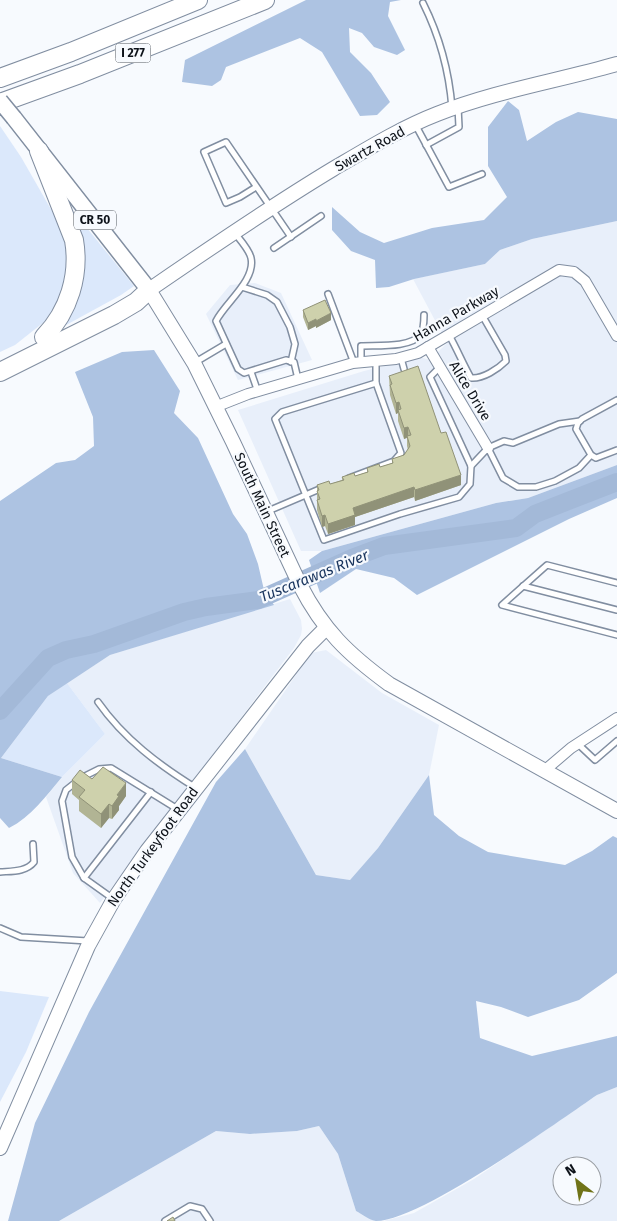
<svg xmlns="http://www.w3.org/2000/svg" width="617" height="1221" font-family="'Fira Sans',sans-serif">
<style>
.built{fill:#e8effa;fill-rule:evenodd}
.green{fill:#dbe8fb}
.forest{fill:#adc3e2}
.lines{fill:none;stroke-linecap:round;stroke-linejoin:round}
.river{stroke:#a3b9d8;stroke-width:18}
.lane-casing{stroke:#818ea1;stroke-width:8}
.street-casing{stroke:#818ea1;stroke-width:12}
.secondary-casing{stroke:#818ea1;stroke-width:16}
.primary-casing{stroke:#818ea1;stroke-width:18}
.highway-casing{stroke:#818ea1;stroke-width:20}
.lane{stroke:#fff;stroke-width:5}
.street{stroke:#fff;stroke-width:10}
.secondary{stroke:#fff;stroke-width:14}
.primary{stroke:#fff;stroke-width:15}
.highway{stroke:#fff;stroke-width:18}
.primary-bridge-casing{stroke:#818ea1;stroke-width:18;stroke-linecap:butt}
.primary-bridge{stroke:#fff;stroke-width:15}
.wall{fill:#b1b494}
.shaded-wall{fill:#909278}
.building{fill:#ced1ac;stroke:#909278}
.labels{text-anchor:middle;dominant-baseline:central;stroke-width:4.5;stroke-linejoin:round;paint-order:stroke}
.shield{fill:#f7fafe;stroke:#53585e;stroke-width:1}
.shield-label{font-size:12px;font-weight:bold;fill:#0d1219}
.street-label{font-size:14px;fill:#0d1219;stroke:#f7fafe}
.water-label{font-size:15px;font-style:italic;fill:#19355e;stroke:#f7fafe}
</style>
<rect width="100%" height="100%" fill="#f7fafe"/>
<g class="built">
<path d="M617,221V465L528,498L496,503L322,551H301L238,410L364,371L420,357L430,360L447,343L413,279L485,264L500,250L532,239Z"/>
<path d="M255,283L281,293L312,360L238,380L206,314L230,285Z"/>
<path d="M290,599L301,620L302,629L301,635L294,648L100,903L73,873L46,797L62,777L105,734L67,683L110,655Z"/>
<path d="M326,650L382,693L439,725L429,775L378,848L350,880L316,875L245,749L311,653Z"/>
<path d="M617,1087V1221H383L414,1213L474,1179L597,1095ZM562,1166H592V1196H562Z"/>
<path d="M319,1126L338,1154L356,1211L374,1221H59L216,1131L250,1134L297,1131Z"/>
</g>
<g class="green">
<path d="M0,126L21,157L64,232L72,261L63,297L44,322L15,345L0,352Z"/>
<path d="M78,217L134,286L121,295L57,330L74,220Z"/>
<path d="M67,683L105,734L62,777L1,758L48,696Z"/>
<path d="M0,991L49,997L26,1052L0,1102Z"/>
</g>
<g class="forest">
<path d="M306,0H401L390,2L388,16L405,50L397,55L374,47L362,33L349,28L350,52L371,73L390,102L377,115L360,116L322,52L300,38L226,67L221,80L212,86L182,82L185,60Z"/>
<path d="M508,101L519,110L527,141L556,122L578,112L617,119V221L532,239L500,250L485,264L414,279L389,287L376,288L375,260L351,251L332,230V207L360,232L384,243L432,228L484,220L507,197L488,166V127Z"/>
<path d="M154,350L180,391L174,413L198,438L233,514L247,534L258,564L264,590L274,605L110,655L48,696L1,758L62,777C46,796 31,817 9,828L0,818V501L56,463L75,460L94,446L93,417L75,372L122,352Z"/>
<path d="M617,465V498L569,519L417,595L394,578L356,569L320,593L309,560L322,551L496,503L528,498Z"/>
<path d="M245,749L316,875L350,880L378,848L429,775L434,815L459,836L488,852L565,865L592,851L613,836L617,838V973L579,1000L528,1017L501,1007L476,1001L480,1038L532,1056L617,1036V1087L597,1095C556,1123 420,1221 376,1221C369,1220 362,1214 356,1211L338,1154L319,1126L297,1131L250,1134L216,1131L59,1221H8L35,1123L89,1012L216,782Z"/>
</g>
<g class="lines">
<path class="river" d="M0,711L48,658L66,650L94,644L184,612L206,607L258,600L352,558L384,546L516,528L535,514L617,482"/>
<g class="lane-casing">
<g id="lane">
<path d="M423,3C440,37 449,70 452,108"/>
<path d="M415,124L449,187L482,174"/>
<path d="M426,145L459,127L458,107"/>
<path d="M256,187L240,197L226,203L204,152L226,142L291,237"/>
<path d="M234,232C240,240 249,249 251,258C256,280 225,303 216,321L238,369L244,373L286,360L294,362L298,379"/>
<path d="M274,248L321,216"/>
<path d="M242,287L267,295L277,302L290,327L295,344L291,362"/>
<path d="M328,294L354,363"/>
<path d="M449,335C457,349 463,364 471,378C483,379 498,369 506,361L505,355L482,315"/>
<path d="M401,358L404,369"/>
<path d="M361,362V346C376,345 411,348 420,335C424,330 424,321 424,315"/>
<path d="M194,363L226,344"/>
<path d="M251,372L258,392"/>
<path d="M376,383L282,412L275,419L324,540L400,514L459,497L470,484L471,466L430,377L440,367"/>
<path d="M617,400L582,419L578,423L576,429L591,455L596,458L617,450"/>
<path d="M488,448L503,478L518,487H536L555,481L579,468L591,455"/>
<path d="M471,466L488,448L504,441L513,443L559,424L580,421"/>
<path d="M349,478L394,461L401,453L376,383V360"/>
<path d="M268,511L322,488"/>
<path d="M617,583L547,565L502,605L617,635"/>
<path d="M523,586L617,610"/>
<path d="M98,702C124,739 159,765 196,788"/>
<path d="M578,744L595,760L617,741"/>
<path d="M0,872C12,871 26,872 34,862L33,844"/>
<path d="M84,878L151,792"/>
<path d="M112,898L84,878L72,857L62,801L66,790L81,778L99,769L111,768L179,810"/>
<path d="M0,928L21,937L88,941"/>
<path d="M165,1221L190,1206L202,1209L210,1221"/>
</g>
</g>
<g class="street-casing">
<g id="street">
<path d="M428,347L488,448"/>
<path d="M215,407L248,394L353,363L396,359L418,353L559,270L574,272L585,281L617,336"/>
<path d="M544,771L571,748L617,718"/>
</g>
</g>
<g class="secondary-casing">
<g id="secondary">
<path d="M617,64C558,81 495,91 437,114C401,128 367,149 333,169C270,207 210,248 149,290L194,363L233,442L300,585C323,630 348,654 389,684L617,811"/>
<path d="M0,1148L88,946L114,899L147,851L308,646L326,628"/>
</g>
</g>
<g class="primary-casing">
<path id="primary" d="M14,118L149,290"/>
</g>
<g class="highway-casing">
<g id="highway">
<path d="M0,78L71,52L198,0"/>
<path d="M0,103L80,74L265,0"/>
<path d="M39,151L74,240C80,275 69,311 44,337"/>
<path d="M0,372L114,315L136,302L149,290"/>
</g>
</g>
<use href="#lane" class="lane"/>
<use href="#street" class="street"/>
<use href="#secondary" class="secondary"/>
<use href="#primary" class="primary"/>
<use href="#highway" class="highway"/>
<g class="primary-bridge-casing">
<path id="primary-bridge" d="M0,101L14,118"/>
</g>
<use href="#primary-bridge" class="primary-bridge"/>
</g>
<g class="wall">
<path d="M303,310L331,320L316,328V326L308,330L303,317Z"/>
<path d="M389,376L441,433L461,485L415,501L414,497L355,517V525L328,534L325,526L322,527L317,510V485L330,484L342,480V477L355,476L367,472V468L380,467L392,463V459L404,455L408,450L407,446V438L404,439L398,421V413L396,414L390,395Z"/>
<path d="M92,779L126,796L119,806V810L112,819L109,818L101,828L79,811V800L72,794V780Z"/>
</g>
<g class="shaded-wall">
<path d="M331,313V320L316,328V321Z"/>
<path d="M316,319V326L308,330V323Z"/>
<path d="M399,402V411L398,410V413L396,414V403Z"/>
<path d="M408,427V437L404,439V428Z"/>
<path d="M461,475V485L415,501V490Z"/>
<path d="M414,487V497L355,517V525L328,534V524L353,508Z"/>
<path d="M325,515V526L322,527V516Z"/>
<path d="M126,783V796L119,806V810L112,819V806L117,795Z"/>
<path d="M109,804V818L101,828V814Z"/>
</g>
<g class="building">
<path d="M325,300L331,313L316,321V319L308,323L303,310Z"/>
<path d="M418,366L441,433L446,432L461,475L415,490L414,487L353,508L355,515L328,524L325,515L322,516L317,500L320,499L317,491L319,490L317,485L329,481L330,484L344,480L342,477L354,473L355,476L368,472L367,468L379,464L380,467L393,463L392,459L404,455L410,446L407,436L411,435L408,427L404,428L398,410L401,409L399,402L396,403L390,385L392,384L389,376Z"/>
<path d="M103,767L126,783L117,795L119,796L112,806L109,804L101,814L79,797L85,790L72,780L80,770L92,779Z"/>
<path d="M173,1217L175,1221H167Z"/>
</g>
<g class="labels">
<g class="shield">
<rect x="115.5" y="43.5" width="35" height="19" rx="4"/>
<rect x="74" y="210.5" width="42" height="19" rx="4"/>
</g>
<g class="shield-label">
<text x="133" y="53">I 277</text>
<text x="95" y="220">CR 50</text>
</g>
<g class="street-label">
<text transform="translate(370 149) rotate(-29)">Swartz Road</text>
<text transform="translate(456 314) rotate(-30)">Hanna Parkway</text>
<text transform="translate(470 391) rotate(59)">Alice Drive</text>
<text transform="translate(262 505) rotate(65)">South Main Street</text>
<text transform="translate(153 847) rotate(-54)">North Turkeyfoot Road</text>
</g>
<g class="water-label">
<text transform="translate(314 576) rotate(-22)">Tuscarawas River</text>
</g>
</g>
<g transform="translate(577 1181) rotate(329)"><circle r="24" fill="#f7fafe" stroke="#999da2"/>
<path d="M0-4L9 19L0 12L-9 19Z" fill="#707318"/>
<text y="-8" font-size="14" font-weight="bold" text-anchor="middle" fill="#0d1219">N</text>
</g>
</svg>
